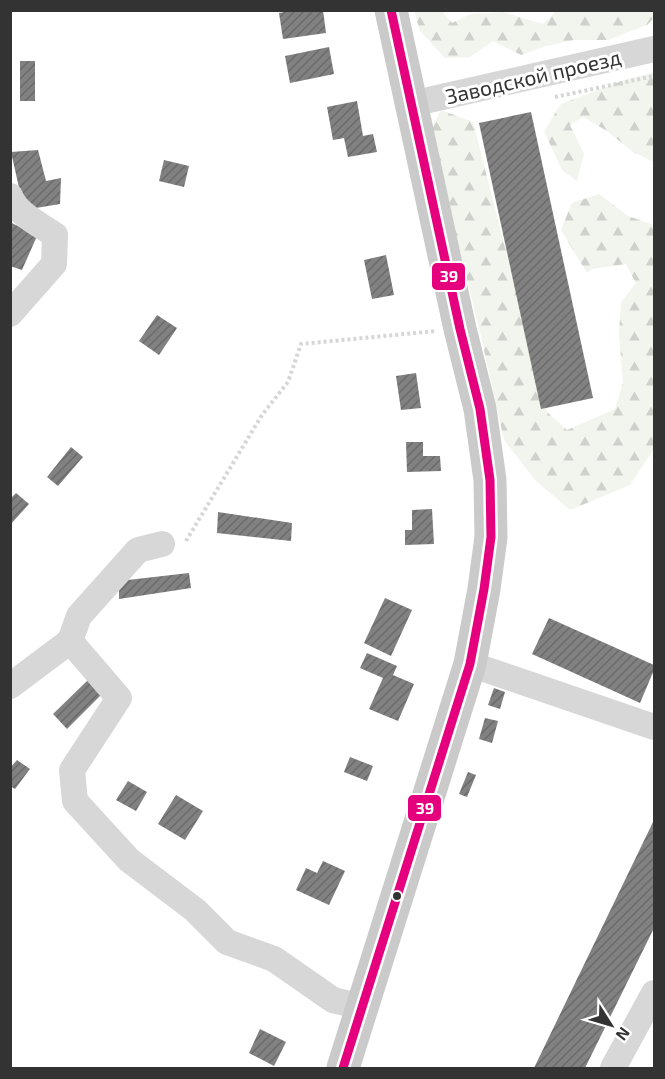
<svg xmlns="http://www.w3.org/2000/svg" width="665" height="1079" font-family="'Exo 2',sans-serif">
<style>
.forest{fill:url(#forest-firs)}
.building{fill:url(#building-hatch)}
.lines{fill:none;stroke-linecap:round;stroke-linejoin:round}
.path{stroke:#d6d6d6;stroke-width:4;stroke-dasharray:3 3;stroke-linecap:butt}
.minor{stroke:#d7d7d7;stroke-width:26}
.major{stroke:#cacaca;stroke-width:33}
.bus-1-casing{stroke:#fff;stroke-width:14}
.bus-1{stroke:#e5007d;stroke-width:9}
.bus-dot{fill:#333;stroke:#fff;stroke-width:2}
.labels{text-anchor:middle;dominant-baseline:central;stroke-width:6;stroke-linejoin:round;paint-order:stroke}
.street-label{font-size:21px;fill:#333;stroke:#fff}
.line-badge{stroke:#fff;stroke-width:2}
.badge-label{font-size:16px;text-anchor:middle;font-weight:bold;fill:#fff}
</style>
<defs>
<pattern id="forest-firs" width="22" height="20" patternUnits="userSpaceOnUse" patternTransform="scale(1.5)"><rect width="22" height="20" fill="#f1f5ed"/><path d="M5 1l3.5 6h-7zM16 11l3.5 6h-7z" fill="#cfd2cc"/></pattern>
<pattern id="building-hatch" width="6" height="6" patternUnits="userSpaceOnUse" patternTransform="scale(1.5)"><rect width="6" height="6" fill="#818181"/><path d="M-1 1l2-2M0 6l6-6M5 7l2-2" fill="none" stroke="#6a6a6a"/></pattern>
</defs>
<rect width="100%" height="100%" fill="#fff"/>
<g class="forest">
<path d="M557,10L654,11V18L647,25L608,40H574L546,46L521,55L493,41L470,57L445,58L420,31L414,11H442L452,23L470,14L503,12L543,24Z"/>
<path d="M654,72V162L633,152L607,131L583,117L570,125L584,154L577,181L562,170L544,131L561,104L622,81Z"/>
<path d="M441,110L473,122L547,412L567,430L615,409L623,383L619,333L621,302L636,283L626,264L592,269L587,273L561,230L572,203L599,194L628,216L654,225V449L630,485L570,510L536,481L504,440L480,332L430,131Z"/>
</g>
<g class="building">
<path d="M295,10H323L326,33L283,39L279,13Z"/>
<path d="M329,47L334,74L290,83L285,56Z"/>
<rect x="20" y="61" width="15" height="40"/>
<path d="M357,101L363,136L373,134L377,152L348,157L344,138L333,140L327,107Z"/>
<path d="M531,112L593,398L541,409L479,123Z"/>
<path d="M38,150L46,181L61,178L60,204L24,210L11,152Z"/>
<path d="M164,160L189,166L184,187L159,181Z"/>
<path d="M10,222L37,236L22,270L10,266Z"/>
<path d="M386,255L394,295L372,299L364,260Z"/>
<path d="M157,315L177,328L159,355L139,341Z"/>
<path d="M416,373L421,408L401,410L396,376Z"/>
<path d="M406,442H423V456H440L441,471L407,472Z"/>
<path d="M71,447L83,457L58,486L47,477Z"/>
<path d="M16,493L29,504L10,525V499Z"/>
<path d="M432,509L434,544L405,545V530H412V510Z"/>
<path d="M218,512L292,523L291,541L217,533Z"/>
<path d="M189,573L191,588L119,599V581Z"/>
<path d="M385,598L412,610L391,656L364,643Z"/>
<path d="M549,618L654,665V670L640,703L532,654Z"/>
<path d="M367,653L397,666L393,675L414,684L398,721L369,709L383,678L360,668Z"/>
<path d="M88,680L102,694L67,729L53,714Z"/>
<path d="M494,688L505,692L500,709L488,705Z"/>
<path d="M485,718L498,721L492,743L479,739Z"/>
<path d="M350,757L373,766L367,781L344,772Z"/>
<path d="M17,760L30,769L15,789L10,786V768Z"/>
<path d="M468,772L476,775L467,797L459,794Z"/>
<path d="M128,781L147,792L136,811L116,800Z"/>
<path d="M176,795L203,811L185,840L158,824Z"/>
<path d="M654,820V928L585,1068H534Z"/>
<path d="M323,861L345,871L329,905L296,890L306,868L317,873Z"/>
<path d="M260,1029L286,1042L274,1066L249,1053Z"/>
</g>
<g class="lines">
<g class="path">
<path d="M555,97L654,76"/>
<path d="M186,541L262,415L288,382L301,344L436,331"/>
</g>
<g class="minor">
<path d="M411,104L654,49"/>
<path d="M10,196C17,214 39,224 55,235L54,264L10,314"/>
<path d="M70,641L119,698L72,770L75,801L129,860L195,910L227,942L274,959L333,1000L362,1007"/>
<path d="M70,641L79,616L138,550L162,544"/>
<path d="M470,664L654,727"/>
<path d="M10,686L70,641"/>
<path d="M613,1068L654,993"/>
</g>
<path class="major" d="M343,1068L470,664L484,589L491,537L490,480L480,409L460,329L391,10"/>
<g class="bus-1-casing">
<path id="bus-1" d="M343,1068L470,664L484,589L491,537L490,480L480,409L460,329L391,10"/>
</g>
<use href="#bus-1" class="bus-1"/>
</g>
<circle class="bus-dot" cx="397" cy="896" r="5"/>
<g class="labels">
<g class="street-label">
<text transform="translate(533 76) rotate(-13)">Заводской проезд</text>
</g>
</g>
<g class="line-badge">
<rect x="431" y="262" width="35" height="29" rx="6" fill="#e5007d"/>
<rect x="407" y="794" width="35" height="28" rx="6" fill="#e5007d"/>
</g>
<g class="badge-label">
<text x="449" y="282">39</text>
<text x="425" y="814">39</text>
</g>
<rect width="665" height="1079" fill="none" stroke="#333333" stroke-width="24"/>
<g transform="translate(611 1025) rotate(127)" stroke="#ffffff" stroke-width="4.5" paint-order="stroke">
<path d="M0-4.5L10 22L0 15L-10 22Z" fill="#333333"/>
<text y="-9" font-size="16" font-weight="bold" text-anchor="middle" fill="#333333">N</text>
</g>
</svg>
